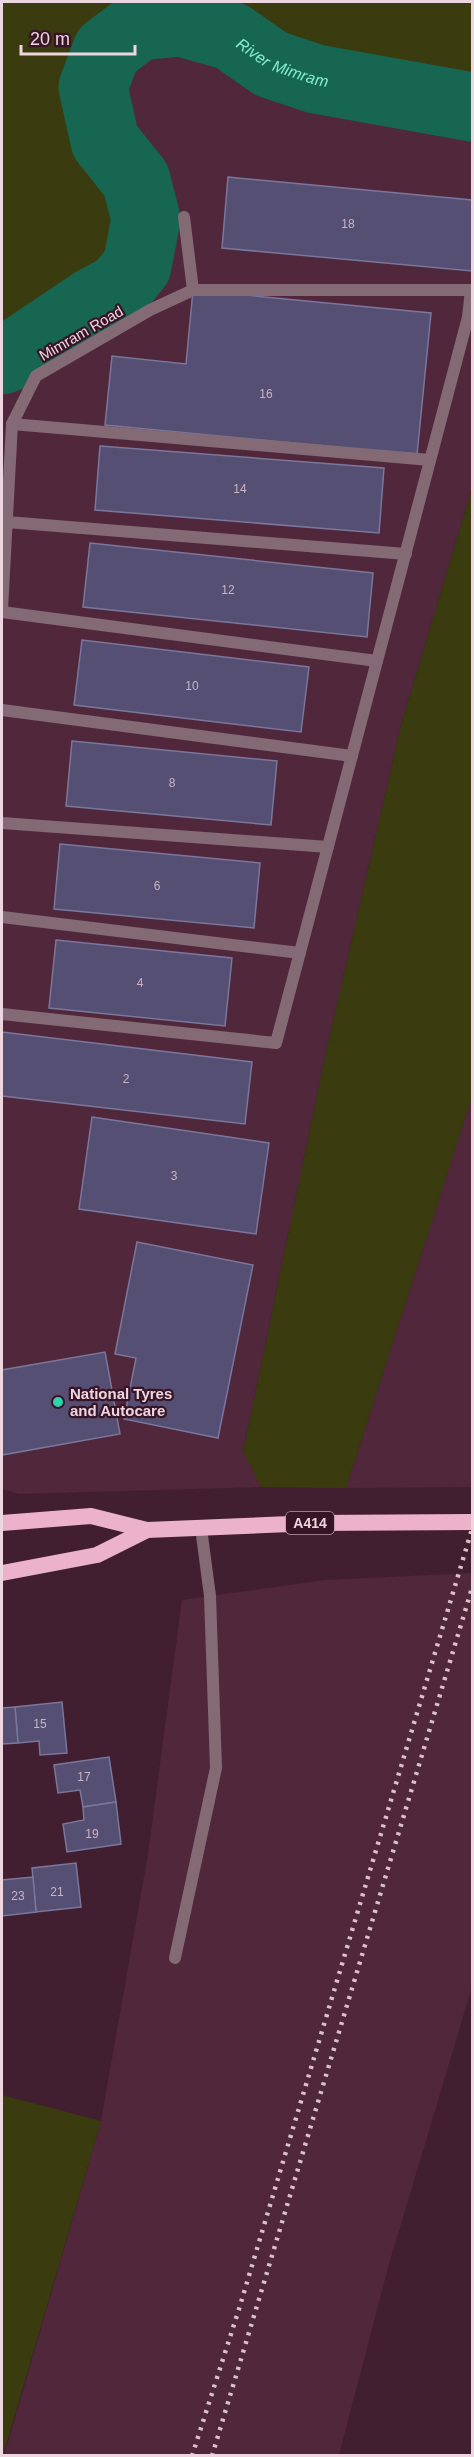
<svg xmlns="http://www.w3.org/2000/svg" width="474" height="2457" font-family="Helvetica,sans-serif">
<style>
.built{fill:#50273b}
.green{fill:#3a3b0f}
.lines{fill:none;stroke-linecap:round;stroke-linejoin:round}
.river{stroke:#176652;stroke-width:69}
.building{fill:#544f73;stroke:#7b769c;stroke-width:1.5}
.service{stroke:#846a75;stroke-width:12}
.trunk{stroke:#ecb2cc;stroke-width:16}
.rail{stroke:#dac1cc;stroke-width:4.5;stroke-dasharray:3 6;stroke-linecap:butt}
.poi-dot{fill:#2ed4ab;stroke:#371526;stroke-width:2}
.labels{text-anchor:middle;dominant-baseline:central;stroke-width:4.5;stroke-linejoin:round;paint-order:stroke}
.number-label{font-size:12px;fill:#c8b4c5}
.shield{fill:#371526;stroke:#b79ca8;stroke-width:1.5}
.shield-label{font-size:14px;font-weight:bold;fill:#eed6e0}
.street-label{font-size:15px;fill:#eed6e0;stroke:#371526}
.poi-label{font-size:15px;font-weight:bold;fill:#eed6e0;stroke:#371526;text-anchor:start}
.water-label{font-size:16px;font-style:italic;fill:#83eecc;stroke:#371526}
</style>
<rect width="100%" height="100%" fill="#421f30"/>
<g class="built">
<path d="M182,39L217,46L273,76L348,96L410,106L472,123V488L401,725L324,1061L243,1451L261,1487L19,1494L2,1489V377L130,294L152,263L159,235L158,196L143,169L121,139L120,100L127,72L150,44Z"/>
<path d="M472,1097V1487L346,1488L471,1099Z"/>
<path d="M472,1573V1987L389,2264L339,2455L4,2456L101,2121L148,1854L182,1600L325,1580Z"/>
</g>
<g class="green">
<path d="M2,2H472V101L410,106L182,39L127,72L121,139L136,180L146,219L119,288L2,369Z"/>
<path d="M472,488V1097L346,1488L261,1487L243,1452L324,1061L401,725Z"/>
<path d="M2,2095L101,2121L3,2456L2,2455Z"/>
</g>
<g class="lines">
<path class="river" id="s1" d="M2,360L14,355L93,302L119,288L137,266L146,219L136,180L105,141L93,87L107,50L139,26L181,22L231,36L271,64L316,79L472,107"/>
</g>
<g class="building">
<path d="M228,177L472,200V271L222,248Z"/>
<path d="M193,290L431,313L417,455L105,425L112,356L186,364Z"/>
<path d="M100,446L384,468L379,533L95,510Z"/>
<path d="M90,543L373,573L367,637L83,607Z"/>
<path d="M82,640L309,667L301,732L74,705Z"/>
<path d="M72,741L277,761L271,825L66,806Z"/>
<path d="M60,844L260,863L254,928L54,909Z"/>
<path d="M56,940L232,958L225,1026L49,1008Z"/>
<path d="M2,1032L252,1062L245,1124L2,1096Z"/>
<path d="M92,1117L269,1143L256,1234L79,1209Z"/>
<path d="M137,1242L253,1265L218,1438L124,1419L136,1358L115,1354Z"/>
<path d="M105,1352L120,1434L2,1455V1370Z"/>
<path d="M62,1702L67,1753L40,1755L39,1741L18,1743L15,1707Z"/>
<path d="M15,1707L18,1743L2,1744V1708Z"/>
<path d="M109,1757L116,1802L83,1807L80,1790L58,1793L54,1765Z"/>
<path d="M116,1802L121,1844L67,1852L63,1824L84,1820L83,1807Z"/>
<path d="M76,1863L81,1907L36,1912L32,1868Z"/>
<path d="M33,1877L36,1912L2,1916V1880Z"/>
</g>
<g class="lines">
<g class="service">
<path d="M12,424L430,460"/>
<path d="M7,522L406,554"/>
<path d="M2,610L12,424L36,376L150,310L193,290L184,217"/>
<path d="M2,612L377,661"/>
<path d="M2,710L352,756"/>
<path d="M2,823L328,847"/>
<path d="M2,917L300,953"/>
<path d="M2,1014L276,1043L468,317L471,290H193"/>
<path d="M175,1958L216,1768L210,1596L201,1528"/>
</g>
<g class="trunk">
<path d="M2,1523L91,1516L147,1530L314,1523L472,1522"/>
<path d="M2,1573L97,1555L147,1530"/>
</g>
<g class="rail">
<path d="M192,2456L239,2309L472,1529"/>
<path d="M212,2456L472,1588"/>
</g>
</g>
<circle class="poi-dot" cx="58" cy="1402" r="6"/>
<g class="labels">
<g class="number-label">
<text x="348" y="224">18</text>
<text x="266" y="394">16</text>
<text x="240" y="489">14</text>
<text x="228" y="590">12</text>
<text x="192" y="686">10</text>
<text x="172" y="783">8</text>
<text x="157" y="886">6</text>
<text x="140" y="983">4</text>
<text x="126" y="1079">2</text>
<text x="174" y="1176">3</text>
<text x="40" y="1724">15</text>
<text x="84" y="1777">17</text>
<text x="92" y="1834">19</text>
<text x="57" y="1892">21</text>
<text x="18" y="1896">23</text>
</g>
<rect class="shield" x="286" y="1512" width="48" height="22" rx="4.5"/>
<g class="shield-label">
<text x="310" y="1523">A414</text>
</g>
<g class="street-label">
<text transform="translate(81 333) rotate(-30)">Mimram Road</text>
</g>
<g class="poi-label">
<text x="70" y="1393">National Tyres<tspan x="70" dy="17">and Autocare</tspan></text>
</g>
<g class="water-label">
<text stroke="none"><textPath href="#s1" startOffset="592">River Mimram</textPath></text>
</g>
</g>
<rect width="474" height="2457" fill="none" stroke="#eed6e0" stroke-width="6"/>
<path d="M21 45v9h114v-9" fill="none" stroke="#eed6e0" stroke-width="3"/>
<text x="30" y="45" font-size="18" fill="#eed6e0" stroke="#371526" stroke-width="4.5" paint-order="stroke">20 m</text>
</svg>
